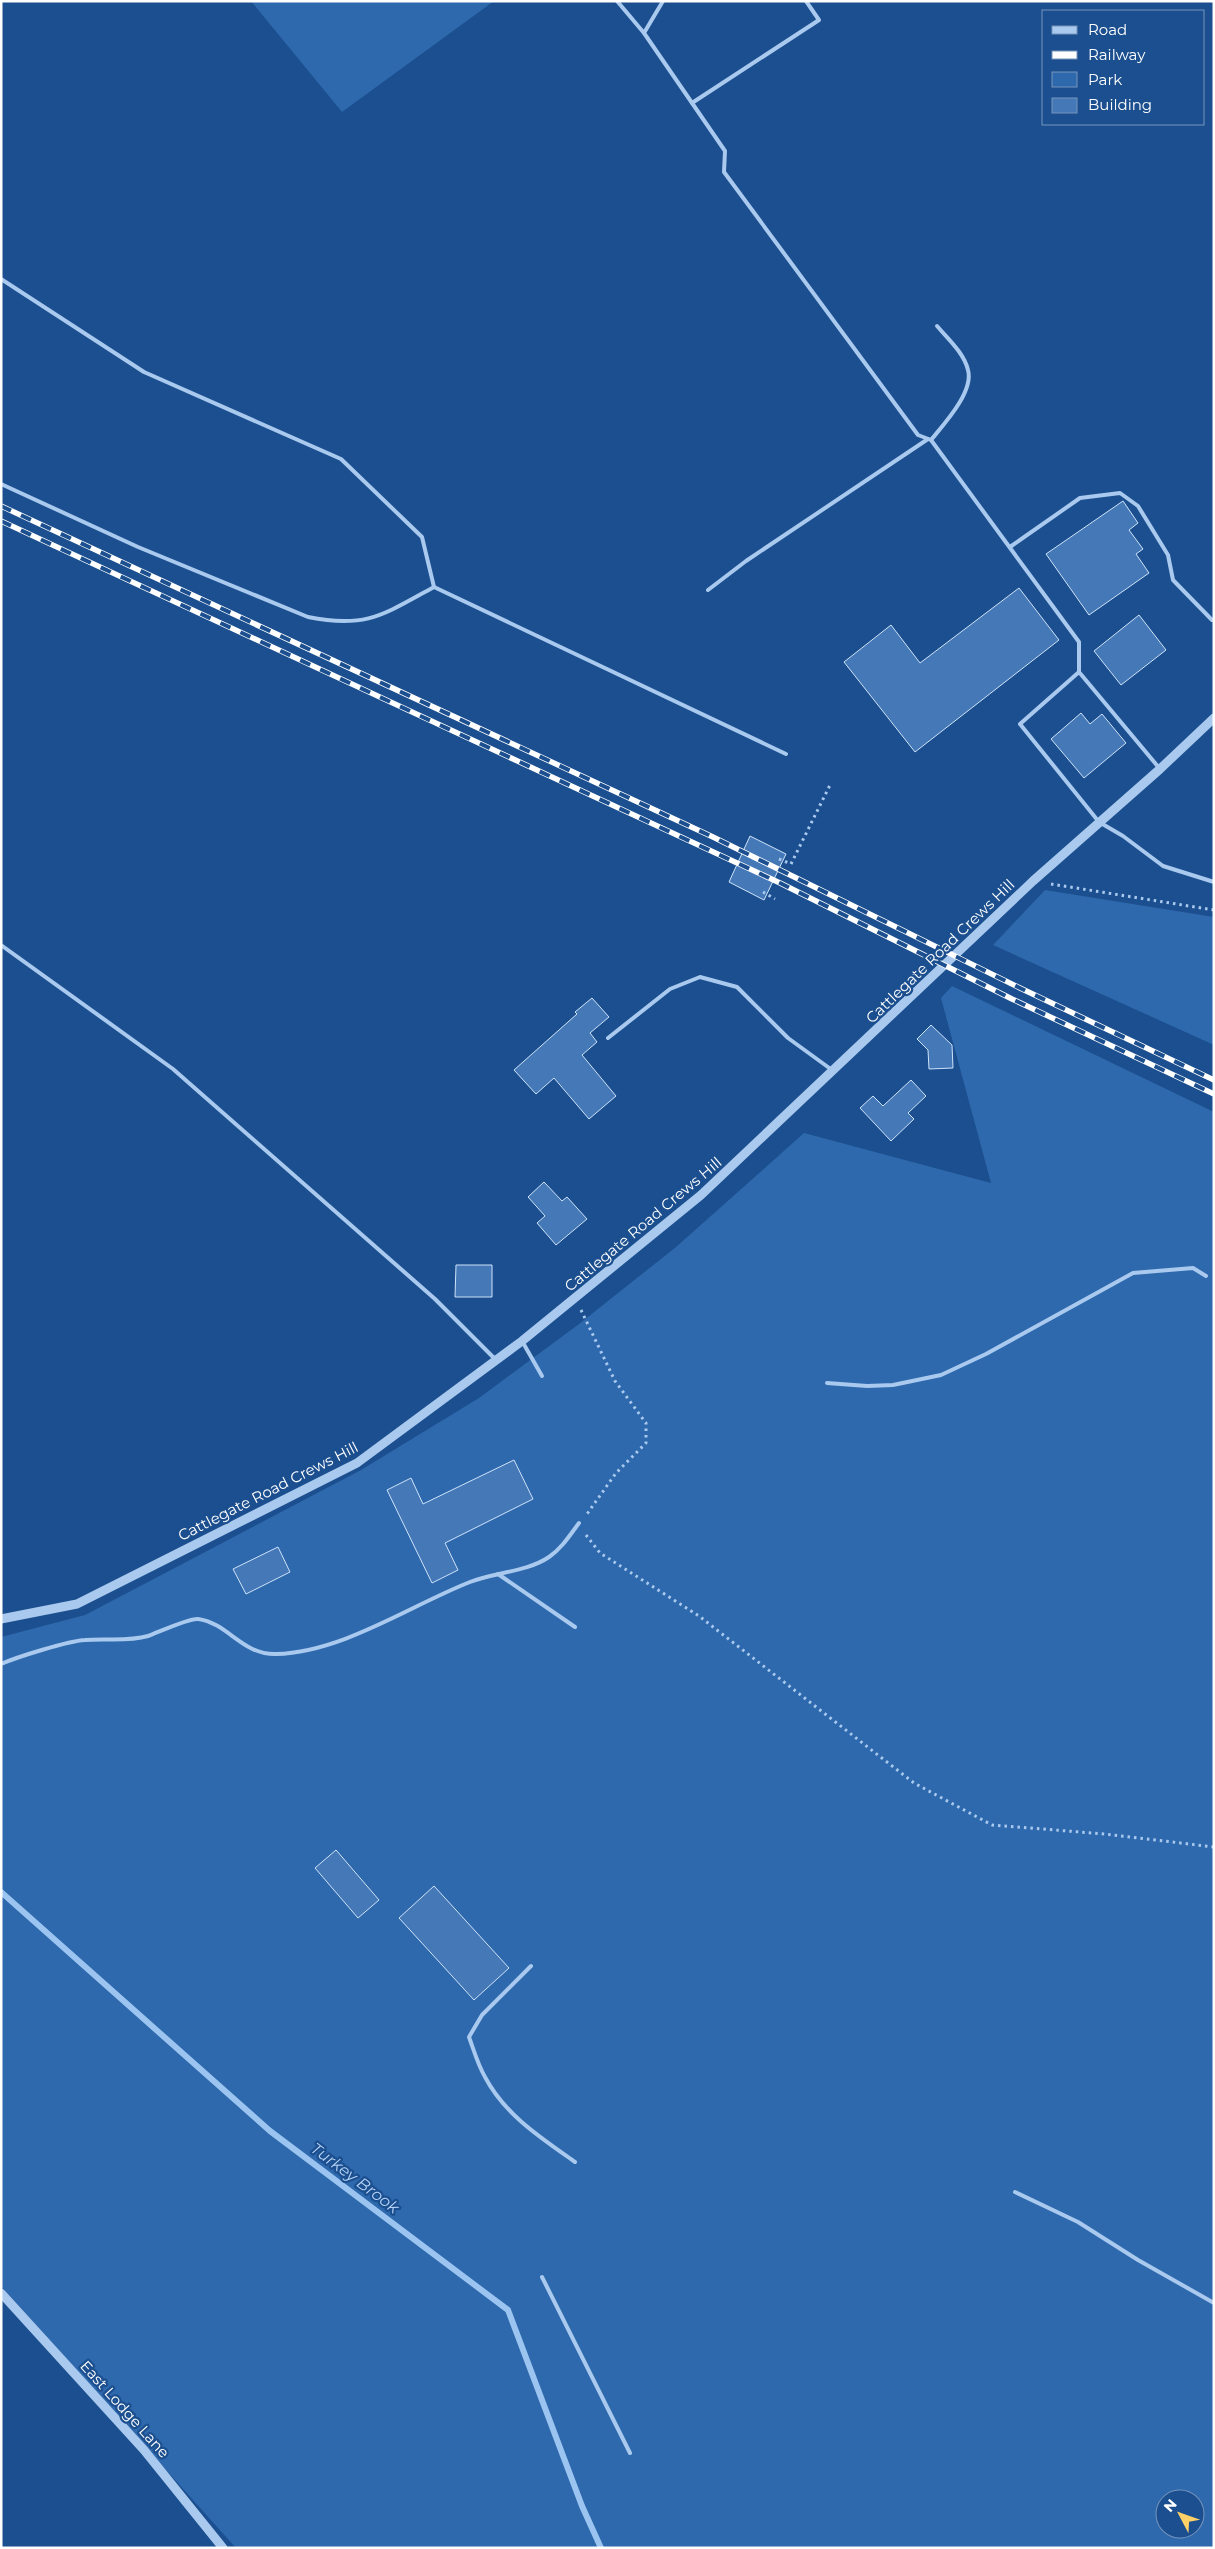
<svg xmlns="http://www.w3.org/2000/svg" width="1215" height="2549" font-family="Montserrat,sans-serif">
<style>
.green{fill:#2e69ad;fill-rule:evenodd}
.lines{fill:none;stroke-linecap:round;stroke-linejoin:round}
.stream{stroke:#9cc4f0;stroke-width:6}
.building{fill:#4478b7;stroke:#cfe3fa}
.path{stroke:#a9c9ee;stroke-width:3;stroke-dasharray:2.5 4;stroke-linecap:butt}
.service{stroke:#a9c9ee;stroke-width:4}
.tertiary{stroke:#a9c9ee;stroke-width:9}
.rail-casing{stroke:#fff;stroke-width:5.5}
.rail{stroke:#1b4f8f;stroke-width:4;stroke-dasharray:11;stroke-linecap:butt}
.labels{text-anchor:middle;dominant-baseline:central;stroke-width:4.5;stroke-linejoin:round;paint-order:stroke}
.street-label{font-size:15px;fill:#fff;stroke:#1b4f8f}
.water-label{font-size:16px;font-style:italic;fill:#b5d3f5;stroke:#1b4f8f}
</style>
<rect width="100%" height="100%" fill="#1b4f8f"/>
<g class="green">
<path d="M251,1H494L342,112Z"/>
<path d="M1045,890L1214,917V1045L993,945Z"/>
<path d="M952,986L1214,1112V2548H236L1,2286V1637L85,1615L361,1470L479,1398L579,1324L676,1247L804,1133L991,1183L941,998ZM1165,2499H1195V2529H1165Z"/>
</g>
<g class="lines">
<path class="stream" d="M1,1892L270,2131L508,2310L582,2506L601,2548"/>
</g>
<g class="building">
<path d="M1123,501L1138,523L1129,530L1143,549L1136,554L1149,573L1089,615L1046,554Z"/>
<path d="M1019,588L1059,640L915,752L844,662L891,625L920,663Z"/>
<path d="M1139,615L1166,650L1121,685L1094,651Z"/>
<path d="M1081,713L1090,724L1102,714L1126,743L1084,778L1051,739Z"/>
<path d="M750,836L786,854L764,900L729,882Z"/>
<path d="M592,998L609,1017L590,1033L597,1042L582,1055L616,1096L589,1119L554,1078L536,1094L514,1070L577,1014L575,1012Z"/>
<path d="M931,1025L952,1045L953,1068L929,1069L928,1050L917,1039Z"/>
<path d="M911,1080L926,1096L908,1113L914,1119L891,1141L860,1108L873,1096L883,1106Z"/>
<path d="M544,1182L562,1201L567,1197L587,1219L556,1245L537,1223L545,1216L528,1197Z"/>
<path d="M456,1265H492V1297H455Z"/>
<path d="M514,1460L533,1499L445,1543L458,1570L432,1583L387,1490L411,1478L423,1504Z"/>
<path d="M278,1547L290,1572L246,1594L233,1569Z"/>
<path d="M336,1850L379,1900L358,1918L315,1868Z"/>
<path d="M434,1886L509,1968L474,2000L399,1918Z"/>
</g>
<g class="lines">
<g class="path">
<path d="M779,859L791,864L830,785"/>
<path d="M1051,884L1214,910"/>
<path d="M763,892L775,899"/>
<path d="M581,1310L615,1381L646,1423V1443L616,1473L587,1514"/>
<path d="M586,1535L600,1553L699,1616L914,1783L992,1825L1105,1834L1214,1847"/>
</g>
<g class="service">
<path d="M617,1L644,33"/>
<path d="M663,1L644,33L725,151L724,172L918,435L931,440L1079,642V672L1160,769"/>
<path d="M692,103L819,20L806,1"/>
<path d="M1,279L144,372L341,459L422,537L434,587L786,754"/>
<path d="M931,440C944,424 974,392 968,370C964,353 948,339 937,326"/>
<path d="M1,484L138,547L308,617C367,629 384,614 434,587"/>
<path d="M1010,547L1080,498L1120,493L1138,506L1168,555L1173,580L1212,620"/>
<path d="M708,590L746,561L928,439"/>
<path d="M1079,672L1020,724L1099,822L1123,836L1163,866L1214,882"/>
<path d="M1,945L173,1069L435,1299L496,1360"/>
<path d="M608,1038L670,989L700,977L737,987L788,1038L832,1070"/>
<path d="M522,1341L542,1376"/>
<path d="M827,1383L867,1386L893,1385L941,1375L986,1354L1133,1273L1193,1268L1206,1276"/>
<path d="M498,1574L575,1627"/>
<path d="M1,1664C17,1657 68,1641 85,1640C106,1638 127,1642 148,1636C159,1632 189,1618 198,1619C228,1623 242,1655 276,1654C343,1652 409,1606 470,1582C495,1572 527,1572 549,1557C562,1548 570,1535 579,1523"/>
<path d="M531,1966L482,2015L469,2037C474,2051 478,2065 485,2077C505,2115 541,2138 575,2162"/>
<path d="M1015,2192L1078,2222L1138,2260L1214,2303"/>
<path d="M542,2277L630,2453"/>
</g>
<g class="tertiary">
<path d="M1,1619L77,1604L357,1463L522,1341L701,1195L1033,881L1160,769L1214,718"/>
<path d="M1,2293L144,2450L223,2548"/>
</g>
<g class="rail-casing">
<g id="rail">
<path d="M1,506L713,837L1020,988L1214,1080"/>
<path d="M1,521L780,883L1012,999L1214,1094"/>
</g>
</g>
<use href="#rail" class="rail"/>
</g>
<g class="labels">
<g class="street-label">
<text transform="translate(940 951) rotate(-44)">Cattlegate Road Crews Hill</text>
<text transform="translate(643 1224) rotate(-40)">Cattlegate Road Crews Hill</text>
<text transform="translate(268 1491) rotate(-27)">Cattlegate Road Crews Hill</text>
<text transform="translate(125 2409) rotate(48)">East Lodge Lane</text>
</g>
<g class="water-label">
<text transform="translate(355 2178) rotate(37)">Turkey Brook</text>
</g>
</g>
<rect width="1215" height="2549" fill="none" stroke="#ffffff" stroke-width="5"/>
<rect x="1042" y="10" width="162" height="115" fill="#1b4f8f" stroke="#7695bc"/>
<rect x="1052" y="26" width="25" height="8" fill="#a9c9ee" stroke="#7695bc"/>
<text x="1088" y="35" font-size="15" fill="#ffffff">Road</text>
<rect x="1052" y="51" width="25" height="8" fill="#ffffff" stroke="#7695bc"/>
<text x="1088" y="60" font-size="15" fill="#ffffff">Railway</text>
<rect x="1052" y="72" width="25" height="15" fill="#2e69ad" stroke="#7695bc"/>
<text x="1088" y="85" font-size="15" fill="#ffffff">Park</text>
<rect x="1052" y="98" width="25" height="15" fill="#4478b7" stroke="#7695bc"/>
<text x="1088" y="110" font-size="15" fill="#ffffff">Building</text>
<g transform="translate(1180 2514) rotate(311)"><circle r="24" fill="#1b4f8f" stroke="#7695bc"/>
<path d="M0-4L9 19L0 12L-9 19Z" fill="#ffd166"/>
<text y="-8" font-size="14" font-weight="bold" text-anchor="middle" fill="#ffffff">N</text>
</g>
</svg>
